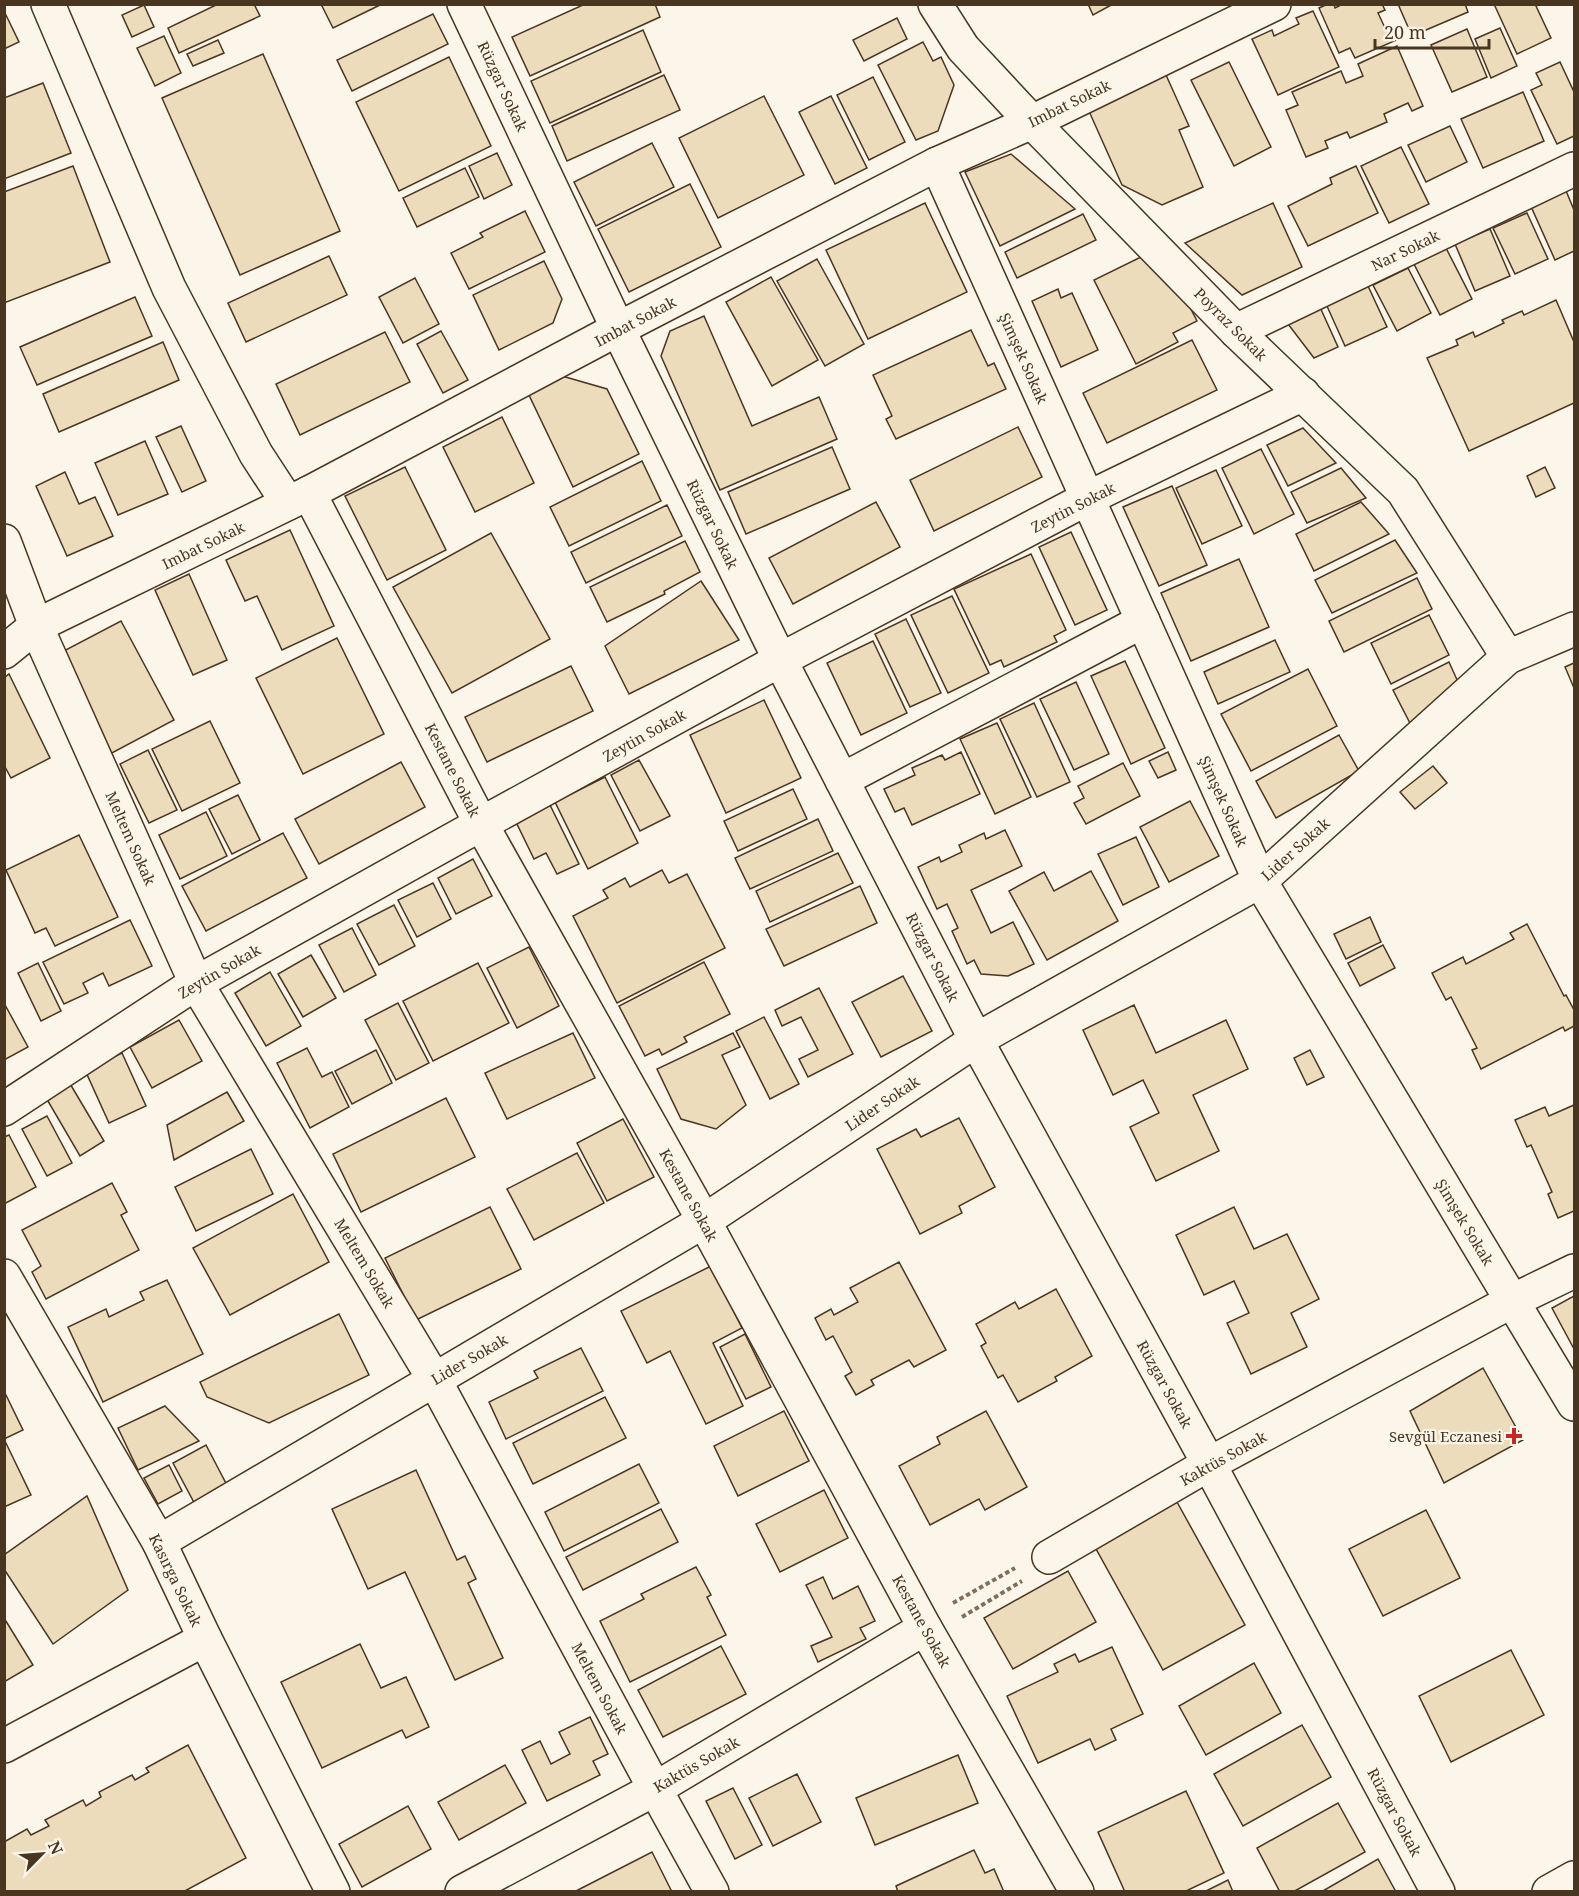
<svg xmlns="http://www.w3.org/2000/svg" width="1579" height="1896" font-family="'Noto Serif',serif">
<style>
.building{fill:#ecdcbc;stroke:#4a3520;stroke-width:1.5}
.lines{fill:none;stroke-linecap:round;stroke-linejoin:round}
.street-casing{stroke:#4a3520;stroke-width:36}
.path{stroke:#7f6f5c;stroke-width:4;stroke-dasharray:4.5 3;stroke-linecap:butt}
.street{stroke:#fbf6e9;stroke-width:33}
.poi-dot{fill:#c62828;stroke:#fbf6e9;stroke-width:2}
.labels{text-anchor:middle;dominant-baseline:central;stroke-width:4.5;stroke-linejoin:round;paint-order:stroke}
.street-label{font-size:15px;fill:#4a3520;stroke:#fbf6e9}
.poi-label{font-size:15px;fill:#4a3520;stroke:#fbf6e9;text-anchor:end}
</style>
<rect width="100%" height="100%" fill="#fbf6e9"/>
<g class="building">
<path d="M218,4H254L260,16L179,53L168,28Z"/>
<path d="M321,4H382L333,28Z"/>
<path d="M585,4H655L660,17L530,76L512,37Z"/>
<path d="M1088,4H1113L1093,15Z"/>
<path d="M1328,4H1334L1335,8L1343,4H1382L1385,10L1378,13L1385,28L1395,31L1399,39L1355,58L1350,48L1339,53L1319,8Z"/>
<path d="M1398,4H1465L1468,12L1412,36Z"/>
<path d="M1494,4H1535L1551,38L1517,54Z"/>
<path d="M144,5L154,27L132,37L122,15Z"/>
<path d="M4,11L19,42L4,49Z"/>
<path d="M1313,11L1339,67L1278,95L1252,39L1272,30L1274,36L1299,24L1296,18Z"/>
<path d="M433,14L448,44L352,91L337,60Z"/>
<path d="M897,18L907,39L864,61L853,40Z"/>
<path d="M1500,28L1517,66L1491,78L1475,39Z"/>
<path d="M1467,29L1487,77L1452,92L1431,45Z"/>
<path d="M643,30L661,72L550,123L531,81Z"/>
<path d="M164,36L181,73L155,86L137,48Z"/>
<path d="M218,40L224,53L193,66L187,54Z"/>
<path d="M923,42L933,61L941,57L954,85L938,131L916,140L878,65Z"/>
<path d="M1397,46L1423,106L1412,111L1408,103L1384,114L1387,122L1350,138L1347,132L1325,141L1328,148L1306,157L1286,110L1298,105L1292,92L1341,71L1346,83L1363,76L1358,64Z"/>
<path d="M263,54L340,231L240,275L162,98Z"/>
<path d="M449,57L491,146L399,191L356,102Z"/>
<path d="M1229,62L1271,147L1234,166L1191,80Z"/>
<path d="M1560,62L1574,92V136L1557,144L1531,90L1542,85L1536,73Z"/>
<path d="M664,75L680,110L567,161L552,126Z"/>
<path d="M1166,75L1189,126L1179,130L1203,187L1162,205L1122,185L1088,109Z"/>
<path d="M873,77L905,142L869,160L837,95Z"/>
<path d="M43,83L71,153L4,179V98Z"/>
<path d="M1523,92L1544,141L1483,168L1461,119Z"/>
<path d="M764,96L804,175L718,218L679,138Z"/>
<path d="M831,96L867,168L835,184L799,112Z"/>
<path d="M1450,126L1467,162L1426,182L1408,145Z"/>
<path d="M652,143L674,187L596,226L574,182Z"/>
<path d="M1401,147L1429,204L1389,223L1361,166Z"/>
<path d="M497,153L512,185L484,199L469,166Z"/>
<path d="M1011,154L1075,209L1000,246L965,172Z"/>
<path d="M73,166L110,262L4,303V192Z"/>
<path d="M1356,166L1378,213L1308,246L1288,206L1332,184L1330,178Z"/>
<path d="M465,168L479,197L417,227L403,198Z"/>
<path d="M690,184L721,247L629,292L598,229Z"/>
<path d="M1564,186L1574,210V251L1555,260L1529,202Z"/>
<path d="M925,203L967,292L868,339L826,250Z"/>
<path d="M1273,203L1302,267L1242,295L1185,243Z"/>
<path d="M525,211L545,252L469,289L451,253L483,237L480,233Z"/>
<path d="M1527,213L1548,259L1515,274L1493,228Z"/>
<path d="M1083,214L1096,240L1017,278L1005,252Z"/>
<path d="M1490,229L1510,276L1475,291L1455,244Z"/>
<path d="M1446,248L1472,299L1440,315L1414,264Z"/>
<path d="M1147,254L1179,286L1197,321L1173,333L1178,342L1136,364L1094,280Z"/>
<path d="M329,256L347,295L246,342L228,303Z"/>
<path d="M817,259L864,344L825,366L777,281Z"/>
<path d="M544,261L562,299L553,323L499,350L473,295Z"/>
<path d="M1408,268L1431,313L1397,331L1373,285Z"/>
<path d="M771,277L818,360L772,386L726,302Z"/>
<path d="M415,278L439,324L403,343L379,297Z"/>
<path d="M1368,286L1387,327L1345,346L1326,304Z"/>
<path d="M1058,289L1061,298L1072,293L1098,350L1061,367L1032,301Z"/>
<path d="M135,297L152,336L37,385L20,347Z"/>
<path d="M1556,300L1574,342V403L1469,451L1427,358L1458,345L1456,340L1473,332L1475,337L1504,323L1502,320L1522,311L1524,315Z"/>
<path d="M1319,305L1338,347L1314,358L1285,320Z"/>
<path d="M704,316L752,426L819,397L837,439L720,490L661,356L670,331Z"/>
<path d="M971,330L988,366L994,363L1006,389L896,439L886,419L892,416L873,375Z"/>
<path d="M441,331L468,380L443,393L417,344Z"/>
<path d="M385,332L410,382L300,435L276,384Z"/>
<path d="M1192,340L1217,390L1107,443L1083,393Z"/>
<path d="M163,342L179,380L59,432L43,394Z"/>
<path d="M562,376L607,389L639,454L573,487L528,393Z"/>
<path d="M502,417L534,483L475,512L443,447Z"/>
<path d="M181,426L206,481L182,492L156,437Z"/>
<path d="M1018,427L1042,477L934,531L910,480Z"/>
<path d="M1303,428L1336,463L1288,486L1267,445Z"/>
<path d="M145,441L168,494L118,515L95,463Z"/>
<path d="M832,447L850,489L746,534L728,492Z"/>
<path d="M1261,449L1294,514L1254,534L1222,468Z"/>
<path d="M642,461L661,501L569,546L550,507Z"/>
<path d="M405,467L446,550L387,580L345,496Z"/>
<path d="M1545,467L1555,488L1536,497L1527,476Z"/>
<path d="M1341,468L1366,498L1307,523L1291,492Z"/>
<path d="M1216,470L1242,526L1202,544L1176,488Z"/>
<path d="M65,472L79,504L95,497L113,536L67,556L36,486Z"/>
<path d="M1172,486L1207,565L1159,586L1123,507Z"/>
<path d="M876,502L900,547L793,604L769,558Z"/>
<path d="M1361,502L1389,534L1314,571L1296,534Z"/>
<path d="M667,505L682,536L586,583L571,552Z"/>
<path d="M290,530L334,626L282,650L257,596L245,601L226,560Z"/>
<path d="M1071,532L1107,610L1075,625L1039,547Z"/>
<path d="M491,533L550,639L452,693L393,587Z"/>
<path d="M1395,540L1417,573L1332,613L1315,580Z"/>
<path d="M685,541L700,572L664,591L665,594L607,622L590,587Z"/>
<path d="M1031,554L1066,630L1054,636L1057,642L1004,667L1001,660L990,665L954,589Z"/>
<path d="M1239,559L1269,627L1191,661L1161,593Z"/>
<path d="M189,574L227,660L193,675L155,590Z"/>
<path d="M1417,578L1432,609L1344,652L1329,621Z"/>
<path d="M701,581L739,640L629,694L605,646Z"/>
<path d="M952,596L989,673L948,693L911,615Z"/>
<path d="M1429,615L1449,655L1391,684L1371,643Z"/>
<path d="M906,619L941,693L910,707L875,634Z"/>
<path d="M121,621L174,720L110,754L58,654Z"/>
<path d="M337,638L384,734L303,774L256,678Z"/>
<path d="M1275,640L1290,672L1218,704L1204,672Z"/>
<path d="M873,641L907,713L861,735L827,663Z"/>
<path d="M1125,661L1165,748L1131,764L1091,676Z"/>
<path d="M1449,662L1458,682L1414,731L1393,690Z"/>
<path d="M1574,663V688L1565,667Z"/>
<path d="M571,666L593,711L487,762L465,717Z"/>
<path d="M1308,669L1337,726L1251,771L1221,714Z"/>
<path d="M9,674L50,758L11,778L4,765V678Z"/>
<path d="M1076,682L1109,754L1074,770L1040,699Z"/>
<path d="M764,700L801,778L726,813L690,735Z"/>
<path d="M1034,703L1070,782L1037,797L1000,719Z"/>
<path d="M210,721L240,783L182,811L152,749Z"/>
<path d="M997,723L1031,797L995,814L960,739Z"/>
<path d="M1339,735L1359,771L1276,818L1256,781Z"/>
<path d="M148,750L177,810L149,823L120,764Z"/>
<path d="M961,752L980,794L912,825L904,808L895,812L884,789L915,775L912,768L942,755L945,760Z"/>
<path d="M1168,752L1176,770L1158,778L1149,761Z"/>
<path d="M639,760L670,816L640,831L611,775Z"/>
<path d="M401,762L425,807L319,864L295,819Z"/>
<path d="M1123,763L1140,796L1086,824L1074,803L1084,798L1078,786Z"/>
<path d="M1433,766L1447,783L1415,809L1400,792Z"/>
<path d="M605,777L638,843L588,869L555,802Z"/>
<path d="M793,789L807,819L738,851L724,821Z"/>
<path d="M238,795L260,840L232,854L209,809Z"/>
<path d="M1190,801L1219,856L1169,882L1140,827Z"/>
<path d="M550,805L579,864L557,874L546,853L534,859L516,822Z"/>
<path d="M206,812L227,856L180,879L159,835Z"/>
<path d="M818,819L833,851L750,889L735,858Z"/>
<path d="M1005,830L1022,866L971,890L991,933L1013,922L1034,964L1008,976L981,974L974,960L967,964L952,931L958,928L947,904L937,909L918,867L939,857L941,862L962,852L959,845L984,833L986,839Z"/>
<path d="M283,833L307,878L206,931L182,886Z"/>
<path d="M79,835L118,917L55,946L46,928L35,933L6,870Z"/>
<path d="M1136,837L1159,887L1123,905L1098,854Z"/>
<path d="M838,853L853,883L770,922L756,891Z"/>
<path d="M473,859L492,896L456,914L438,878Z"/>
<path d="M662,870L669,883L687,874L725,948L617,1003L573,916L608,898L603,890L625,878L630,887Z"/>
<path d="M1091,871L1118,921L1047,960L1009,891L1044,872L1054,891Z"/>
<path d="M433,883L451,919L417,937L398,900Z"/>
<path d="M860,886L877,923L784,966L766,929Z"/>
<path d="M394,905L415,946L379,965L357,924Z"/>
<path d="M1370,917L1381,942L1346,959L1334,934Z"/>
<path d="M130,920L152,966L109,986L103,973L83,983L88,993L64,1004L43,962Z"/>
<path d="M1527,924L1564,996L1566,995L1574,1010V1026L1565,1031L1563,1027L1481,1069L1472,1050L1477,1048L1451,997L1446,1000L1432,973L1463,957L1466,964L1514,939L1510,933Z"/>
<path d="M352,928L376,975L344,992L319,945Z"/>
<path d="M1383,945L1395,968L1360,986L1348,963Z"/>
<path d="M529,947L559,1006L517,1028L487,968Z"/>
<path d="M311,955L336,998L303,1017L278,974Z"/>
<path d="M704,962L730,1014L684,1037L687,1042L662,1055L659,1049L645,1056L619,1006Z"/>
<path d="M38,963L61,1011L41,1021L18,973Z"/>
<path d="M478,963L509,1023L433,1061L403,1001Z"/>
<path d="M270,972L301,1026L266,1046L235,993Z"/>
<path d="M903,976L932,1031L881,1057L852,1002Z"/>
<path d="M819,988L853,1054L808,1077L799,1059L818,1050L801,1017L782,1026L775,1010Z"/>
<path d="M4,1003L28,1047L4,1060Z"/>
<path d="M398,1003L429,1063L396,1080L365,1020Z"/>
<path d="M1134,1005L1156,1053L1226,1020L1248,1069L1193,1095L1219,1151L1156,1181L1130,1127L1159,1113L1143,1080L1113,1095L1083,1030Z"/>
<path d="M764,1017L799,1084L770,1099L736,1031Z"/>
<path d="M179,1020L202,1061L152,1088L130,1047Z"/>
<path d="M573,1033L595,1078L507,1119L485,1073Z"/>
<path d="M733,1033L740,1047L722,1055L746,1105L716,1129L681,1119L657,1069Z"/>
<path d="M307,1048L322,1077L332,1072L349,1107L310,1128L277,1063Z"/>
<path d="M376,1050L392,1083L352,1104L335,1071Z"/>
<path d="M1310,1050L1324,1077L1307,1085L1294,1058Z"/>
<path d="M122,1053L146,1106L109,1123L85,1070Z"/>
<path d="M69,1082L104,1141L80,1156L45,1096Z"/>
<path d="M227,1092L244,1121L174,1160L167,1125Z"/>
<path d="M446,1098L475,1157L361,1212L333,1154Z"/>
<path d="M1574,1105V1211L1558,1218L1548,1194L1552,1192L1531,1145L1527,1147L1515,1120L1545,1107L1549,1116Z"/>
<path d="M47,1116L72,1163L47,1176L22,1129Z"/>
<path d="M959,1118L995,1187L959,1206L962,1213L920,1234L877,1149L916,1129L921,1137Z"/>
<path d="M623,1119L654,1177L607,1201L577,1143Z"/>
<path d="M9,1135L36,1187L4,1204V1137Z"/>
<path d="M251,1149L273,1194L196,1231L175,1187Z"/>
<path d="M577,1153L604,1203L534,1240L507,1189Z"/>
<path d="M112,1183L127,1212L121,1215L139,1250L46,1299L32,1272L41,1266L22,1230Z"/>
<path d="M293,1194L329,1262L230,1315L193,1248Z"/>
<path d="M490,1207L521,1269L416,1320L385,1258Z"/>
<path d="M1234,1207L1254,1249L1287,1234L1319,1299L1291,1313L1307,1347L1251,1374L1227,1323L1249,1313L1234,1281L1204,1295L1176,1235Z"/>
<path d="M899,1262L946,1350L914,1367L909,1360L871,1380L874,1385L856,1395L845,1376L852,1372L833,1336L826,1340L815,1318L831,1309L834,1315L858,1302L850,1288Z"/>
<path d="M711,1266L742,1328L713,1343L743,1406L706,1424L670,1351L647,1363L621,1311Z"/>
<path d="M167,1280L203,1354L103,1402L68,1327L106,1309L109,1317L144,1300L140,1292Z"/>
<path d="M1056,1289L1092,1356L1055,1377L1057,1381L1018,1402L1003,1375L998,1378L981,1346L986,1343L976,1324L1015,1302L1019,1309Z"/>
<path d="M1574,1296V1349L1552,1308Z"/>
<path d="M339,1314L369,1375L269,1423L207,1397L200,1382Z"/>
<path d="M745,1334L771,1387L746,1399L720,1347Z"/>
<path d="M581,1348L603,1391L506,1439L489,1402L538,1378L534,1371Z"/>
<path d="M1483,1368L1523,1440L1444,1483L1410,1411Z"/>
<path d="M4,1391L23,1430L4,1439Z"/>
<path d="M605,1397L626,1438L533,1484L513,1443Z"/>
<path d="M165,1406L199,1441L138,1470L118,1428Z"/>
<path d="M784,1411L809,1461L738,1496L714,1446Z"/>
<path d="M986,1411L1027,1487L985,1510L979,1499L930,1525L899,1466L940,1444L937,1437Z"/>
<path d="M4,1439L31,1495L4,1507Z"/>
<path d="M206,1445L230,1491L197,1508L173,1463Z"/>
<path d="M639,1464L659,1503L564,1551L545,1512Z"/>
<path d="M169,1465L182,1491L158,1504L144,1478Z"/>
<path d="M416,1470L457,1560L465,1556L476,1579L468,1583L503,1658L455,1680L405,1572L368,1589L332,1509Z"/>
<path d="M824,1490L848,1538L780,1572L756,1524Z"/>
<path d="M87,1496L128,1590L53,1644L4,1569V1555Z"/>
<path d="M1177,1502L1245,1625L1163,1670L1095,1547Z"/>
<path d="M661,1509L678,1542L583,1590L566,1557Z"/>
<path d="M1426,1510L1460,1578L1383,1616L1349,1549Z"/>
<path d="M696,1567L711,1595L707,1597L726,1635L630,1682L600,1621L644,1599L641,1594Z"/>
<path d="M1068,1571L1096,1622L1013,1669L984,1618Z"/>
<path d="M823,1577L833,1599L858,1586L875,1621L860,1628L866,1639L818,1662L811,1646L832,1637L806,1585Z"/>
<path d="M4,1618L33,1665L4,1682Z"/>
<path d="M360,1644L381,1688L406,1677L429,1727L406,1738L402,1730L322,1768L281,1682Z"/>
<path d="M721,1646L746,1694L663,1737L638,1690Z"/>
<path d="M1112,1647L1143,1714L1111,1729L1116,1740L1095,1750L1090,1739L1038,1763L1007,1696L1058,1672L1054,1664L1075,1654L1079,1662Z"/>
<path d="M1511,1650L1544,1715L1451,1762L1419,1696Z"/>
<path d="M1254,1663L1281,1713L1206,1755L1179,1706Z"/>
<path d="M590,1717L608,1754L593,1761L600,1775L547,1801L522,1750L540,1741L551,1764L570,1754L559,1732Z"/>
<path d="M1302,1725L1331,1777L1243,1826L1214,1774Z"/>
<path d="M188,1745L246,1858L183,1892H4V1842L27,1829L31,1835L49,1826L45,1820L83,1800L86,1806L101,1797L99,1792L132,1775L135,1780L149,1772L146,1768Z"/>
<path d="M958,1755L978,1803L875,1845L856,1798Z"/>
<path d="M505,1765L526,1803L459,1840L438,1802Z"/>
<path d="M797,1774L821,1822L773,1846L749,1798Z"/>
<path d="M733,1788L762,1845L735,1859L706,1801Z"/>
<path d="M1186,1791L1224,1873L1184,1892H1125L1098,1832Z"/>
<path d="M1338,1803L1365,1852L1293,1892H1280L1257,1848Z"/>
<path d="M408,1806L431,1849L362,1887L339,1844Z"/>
<path d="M974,1850L985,1873L994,1869L1004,1892H898L896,1886Z"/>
<path d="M652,1852L672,1892H574Z"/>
<path d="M1378,1859L1396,1892H1321Z"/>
<path d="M1228,1880L1233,1892H1204Z"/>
</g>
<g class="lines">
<g class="street-casing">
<g id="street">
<path d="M48,4L169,288L256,454L288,503"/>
<path d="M464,4L618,329L780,660L976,1040L1209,1464L1438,1892"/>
<path d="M935,4L963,48L1032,122L1236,331L1403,491L1508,657"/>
<path d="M937,164L1260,881L1574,1404"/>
<path d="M1236,331L1574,169"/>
<path d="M309,493L481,824L704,1221L925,1628L1077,1892"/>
<path d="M4,541L36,626L196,983L434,1379L655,1789L712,1892"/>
<path d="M4,652L36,626L309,493L618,329L937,164L1032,122L1274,4"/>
<path d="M842,780L1143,621"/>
<path d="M4,1109L196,983L481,824L780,660L1088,498L1303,394"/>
<path d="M4,1276L159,1542L205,1639L333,1892"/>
<path d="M159,1542L704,1221L976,1040L1260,881L1508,657L1574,629"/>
<path d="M1049,1557L1209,1464L1512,1301L1574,1271"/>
<path d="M4,1746L205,1639"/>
<path d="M462,1892L655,1789L925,1628"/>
<path d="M1549,1892L1574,1878"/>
</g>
</g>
<g class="path">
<path d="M953,1603L1015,1568"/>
<path d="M962,1617L1022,1581"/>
</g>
<use href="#street" class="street"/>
</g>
<path class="poi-dot" d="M1511 1427h6v6h6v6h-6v6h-6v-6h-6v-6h6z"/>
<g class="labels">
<g class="street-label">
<text transform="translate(503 86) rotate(65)">Rüzgar Sokak</text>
<text transform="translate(1069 103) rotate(-26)">Imbat Sokak</text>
<text transform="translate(1405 250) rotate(-26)">Nar Sokak</text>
<text transform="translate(635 321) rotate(-28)">Imbat Sokak</text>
<text transform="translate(1231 324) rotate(45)">Poyraz Sokak</text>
<text transform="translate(1024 358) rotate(66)">Şimşek Sokak</text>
<text transform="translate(1073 507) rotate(-27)">Zeytin Sokak</text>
<text transform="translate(713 524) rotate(64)">Rüzgar Sokak</text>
<text transform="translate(203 545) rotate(-26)">Imbat Sokak</text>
<text transform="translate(644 735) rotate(-29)">Zeytin Sokak</text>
<text transform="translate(453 770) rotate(63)">Kestane Sokak</text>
<text transform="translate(1224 801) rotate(66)">Şimşek Sokak</text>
<text transform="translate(131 838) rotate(66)">Meltem Sokak</text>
<text transform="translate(1295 849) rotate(-42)">Lider Sokak</text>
<text transform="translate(933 957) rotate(63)">Rüzgar Sokak</text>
<text transform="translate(219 971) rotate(-30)">Zeytin Sokak</text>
<text transform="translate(882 1103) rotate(-34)">Lider Sokak</text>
<text transform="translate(689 1195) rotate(61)">Kestane Sokak</text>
<text transform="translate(1465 1222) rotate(59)">Şimşek Sokak</text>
<text transform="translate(365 1263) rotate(59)">Meltem Sokak</text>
<text transform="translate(469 1359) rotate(-30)">Lider Sokak</text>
<text transform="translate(1165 1384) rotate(61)">Rüzgar Sokak</text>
<text transform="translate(1223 1458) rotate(-29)">Kaktüs Sokak</text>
<text transform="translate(176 1580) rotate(64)">Kasırga Sokak</text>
<text transform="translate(922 1621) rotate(61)">Kestane Sokak</text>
<text transform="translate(600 1688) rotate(62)">Meltem Sokak</text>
<text transform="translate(696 1764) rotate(-30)">Kaktüs Sokak</text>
<text transform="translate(1395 1812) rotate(62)">Rüzgar Sokak</text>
</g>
<g class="poi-label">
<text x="1502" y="1436">Sevgül Eczanesi</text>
</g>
</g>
<rect width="1579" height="1896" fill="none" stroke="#4a3520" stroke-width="12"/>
<g transform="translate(42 1854) rotate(65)" stroke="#fbf6e9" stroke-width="4.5" paint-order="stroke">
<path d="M0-4.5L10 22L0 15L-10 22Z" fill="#4a3520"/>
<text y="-9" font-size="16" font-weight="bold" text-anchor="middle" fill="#4a3520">N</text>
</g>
<path d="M1375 39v9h114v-9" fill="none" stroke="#4a3520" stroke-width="3"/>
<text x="1384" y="39" font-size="18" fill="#4a3520" stroke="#fbf6e9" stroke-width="4.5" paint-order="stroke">20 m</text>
</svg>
